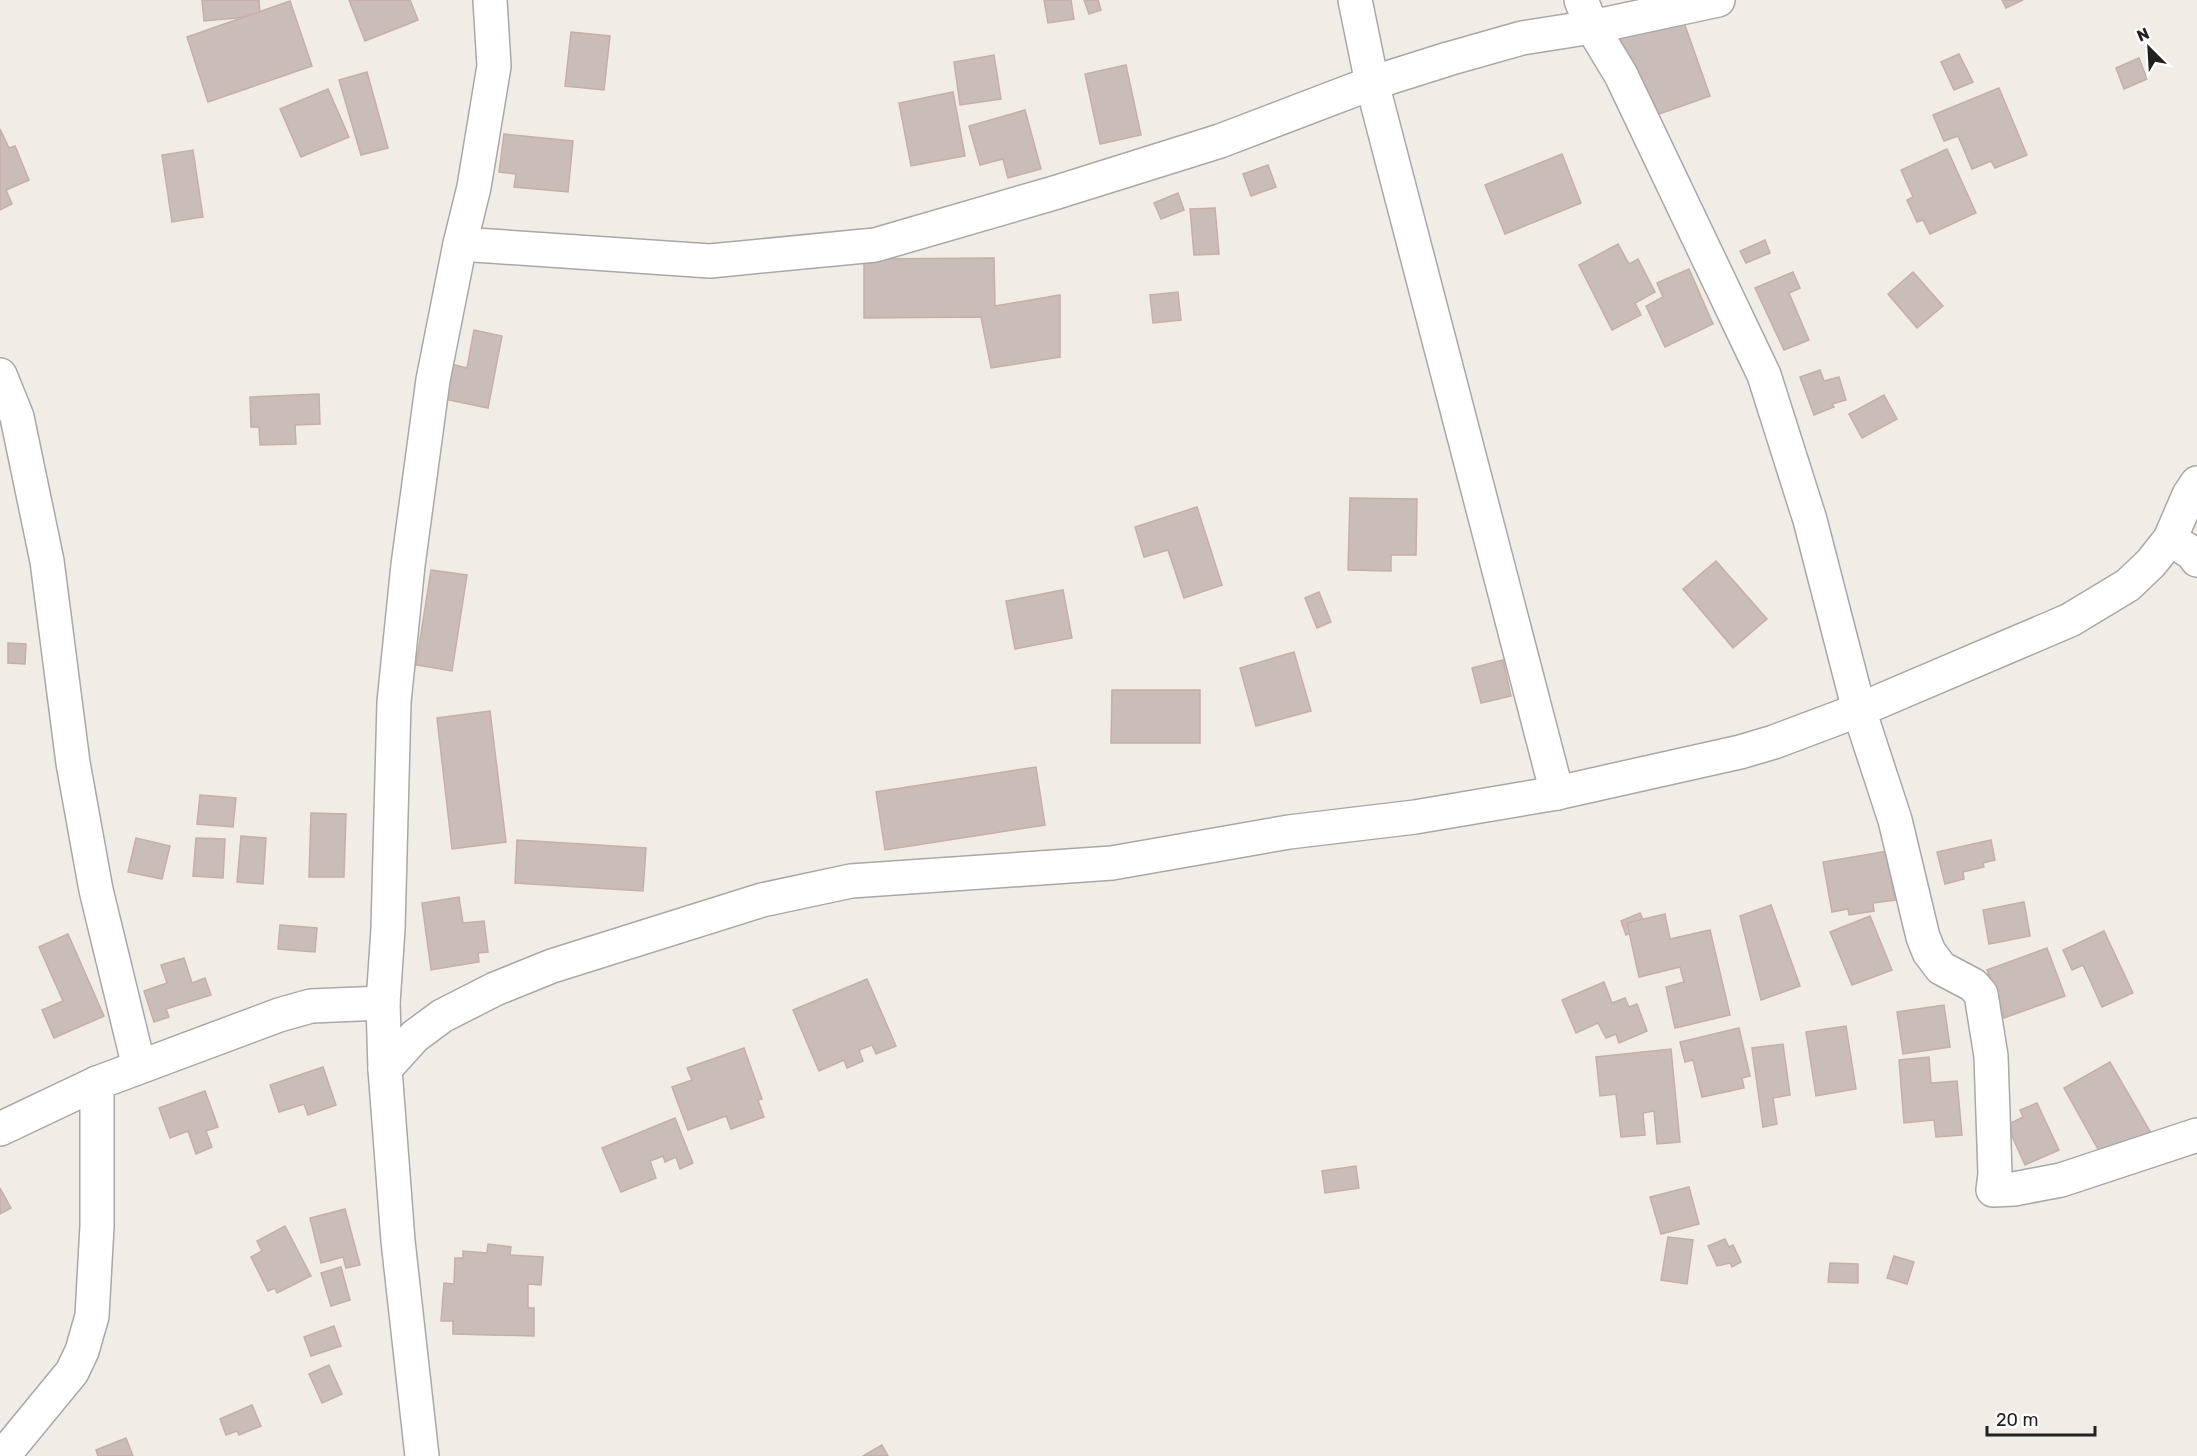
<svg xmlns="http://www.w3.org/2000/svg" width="2197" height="1456" font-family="Rubik,sans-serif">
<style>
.building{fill:#cabdb9;stroke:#c5afa7;stroke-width:1.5}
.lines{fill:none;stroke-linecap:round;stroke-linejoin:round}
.minor-casing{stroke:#a8a8a8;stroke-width:36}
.minor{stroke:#fff;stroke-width:33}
</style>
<rect width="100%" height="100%" fill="#f2ece6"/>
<g class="building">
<path d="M202,0H259L260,16L204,21Z"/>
<path d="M349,0H410L418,20L365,41Z"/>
<path d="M1044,0H1071L1074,19L1048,23Z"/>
<path d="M1084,0H1098L1101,10L1089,14Z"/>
<path d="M2002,0H2023L2006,8Z"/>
<path d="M290,1L312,66L208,102L187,37Z"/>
<path d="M1681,14L1710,96L1645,119L1616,37Z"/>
<path d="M571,32L610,36L604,90L565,86Z"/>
<path d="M1959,54L1973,82L1954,90L1941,62Z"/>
<path d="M994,55L1001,99L960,105L954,62Z"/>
<path d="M2139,58L2147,79L2124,89L2116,68Z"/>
<path d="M1126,65L1141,135L1100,144L1085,74Z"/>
<path d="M367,72L388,148L361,155L339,80Z"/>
<path d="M1999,88L2027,155L1995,168L1991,161L1972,169L1958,136L1944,141L1933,115Z"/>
<path d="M328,89L349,137L301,157L280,109Z"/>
<path d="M953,92L965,156L911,166L899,103Z"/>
<path d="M1025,110L1041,169L1008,178L1003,159L980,165L969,126Z"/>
<path d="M0,129L9,148L15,146L29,180L6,190L12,204L0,210Z"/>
<path d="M504,134L573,141L568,192L514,187L516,174L499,172Z"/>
<path d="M1947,149L1976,213L1930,234L1923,220L1917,222L1907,200L1913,197L1901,170Z"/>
<path d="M193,150L203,217L172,222L162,155Z"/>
<path d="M1562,154L1581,203L1505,234L1485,185Z"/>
<path d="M1268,165L1276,187L1251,196L1243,174Z"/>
<path d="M1178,193L1184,210L1161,219L1154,203Z"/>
<path d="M1215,208L1219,254L1194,255L1190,209Z"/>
<path d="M1765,240L1770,253L1746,263L1740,251Z"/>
<path d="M1618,244L1629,264L1638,259L1655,292L1635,303L1641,315L1612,330L1579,265Z"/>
<path d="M994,258L995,306L1060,295V357L991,368L981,317L864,318V259Z"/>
<path d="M1689,269L1713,324L1665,347L1646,306L1663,297L1657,283Z"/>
<path d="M1793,272L1800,288L1789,293L1809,340L1784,350L1755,288Z"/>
<path d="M1913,272L1943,306L1917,328L1888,294Z"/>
<path d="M1178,292L1181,320L1153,323L1150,295Z"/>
<path d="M474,330L502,336L488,408L444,399L451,364L467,368Z"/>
<path d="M1820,370L1824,381L1839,377L1846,400L1832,404L1834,407L1814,415L1800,377Z"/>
<path d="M319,394L320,424L295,425L296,444L260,445L259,427H251L250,397Z"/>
<path d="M1884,395L1897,419L1862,438L1849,414Z"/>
<path d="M1350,498L1417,499L1416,555H1391V571L1348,570Z"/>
<path d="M1197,507L1222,585L1184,598L1168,550L1144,557L1135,527Z"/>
<path d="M1716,561L1767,619L1733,648L1683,589Z"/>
<path d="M431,570L467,575L452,671L416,665Z"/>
<path d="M1063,590L1072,638L1015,649L1006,601Z"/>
<path d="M1319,592L1331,622L1317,628L1305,598Z"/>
<path d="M8,643L26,644L25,664L8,663Z"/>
<path d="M1294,652L1311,711L1256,726L1240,668Z"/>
<path d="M1503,660L1511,696L1481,703L1472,668Z"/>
<path d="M1112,690H1200V743H1111Z"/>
<path d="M490,711L506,842L452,849L437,718Z"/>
<path d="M1036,767L1045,825L885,850L876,792Z"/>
<path d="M200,795L236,798L233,827L197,824Z"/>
<path d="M311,813L346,814L344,877H309Z"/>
<path d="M241,836L266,838L263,884L237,882Z"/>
<path d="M136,838L170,846L162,879L128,872Z"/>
<path d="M196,838L225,839L223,878L193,876Z"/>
<path d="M517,840L646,848L643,891L515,883Z"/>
<path d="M1991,840L1995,860L1983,863L1984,867L1963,872L1964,879L1945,884L1937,852Z"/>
<path d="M1887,851L1895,900L1873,903L1874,911L1849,915L1848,909L1832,912L1823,862Z"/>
<path d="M459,897L463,923L484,921L488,952L478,953L479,962L431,970L422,903Z"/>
<path d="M2024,902L2030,936L1989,944L1983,910Z"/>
<path d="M1771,905L1800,986L1761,1000L1740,916Z"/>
<path d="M1640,913L1646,926L1626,935L1621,921Z"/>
<path d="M1665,914L1670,939L1710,930L1730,1015L1675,1028L1666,987L1684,982L1680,967L1639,977L1627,923Z"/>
<path d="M1870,916L1892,970L1852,985L1830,932Z"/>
<path d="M280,925L317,928L315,952L278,949Z"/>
<path d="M2104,931L2133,993L2102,1007L2083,965L2072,970L2063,950Z"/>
<path d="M68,934L104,1016L54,1038L42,1010L63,1001L39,947Z"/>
<path d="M2047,948L2065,996L2004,1018L1987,970Z"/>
<path d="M184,958L192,983L205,978L211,995L166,1009L169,1017L154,1022L144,991L167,983L161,965Z"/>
<path d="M867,979L896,1046L876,1054L872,1045L859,1050L863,1061L847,1068L844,1060L819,1071L793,1010Z"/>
<path d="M1604,982L1612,1003L1625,998L1629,1007L1637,1004L1647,1031L1619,1043L1616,1034L1606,1038L1598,1023L1576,1033L1562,1000Z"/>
<path d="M1944,1005L1950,1047L1903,1054L1897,1012Z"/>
<path d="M1846,1026L1856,1089L1816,1096L1806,1032Z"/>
<path d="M1739,1028L1750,1076L1742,1078L1744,1088L1702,1097L1693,1060L1685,1062L1680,1042Z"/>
<path d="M1783,1044L1790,1095L1773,1098L1777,1124L1763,1127L1752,1048Z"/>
<path d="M744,1048L762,1099L758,1100L764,1117L731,1129L726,1116L688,1130L672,1087L692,1080L687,1068Z"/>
<path d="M1671,1049L1680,1142L1657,1144L1654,1111L1643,1113L1645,1135L1621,1137L1616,1094L1600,1096L1596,1057Z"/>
<path d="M1929,1057L1931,1083L1957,1081L1962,1135L1936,1137L1934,1120L1904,1123L1899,1060Z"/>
<path d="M2110,1062L2151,1133L2104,1160L2064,1088Z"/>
<path d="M323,1067L336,1105L308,1115L304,1104L279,1112L270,1085Z"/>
<path d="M205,1091L218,1127L206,1131L212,1147L196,1154L188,1131L170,1138L159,1108Z"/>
<path d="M2037,1103L2059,1150L2025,1165L2007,1125L2023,1117L2020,1110Z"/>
<path d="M675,1118L693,1163L680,1169L676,1157L665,1162L663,1156L650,1161L656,1178L621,1192L602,1148Z"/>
<path d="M1356,1166L1359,1188L1325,1193L1322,1171Z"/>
<path d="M1689,1187L1699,1224L1661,1234L1650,1197Z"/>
<path d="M0,1188L11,1208L0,1214Z"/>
<path d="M345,1209L360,1265L346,1268L343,1257L321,1263L310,1218Z"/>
<path d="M285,1226L311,1276L277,1293L275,1288L268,1291L251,1257L262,1251L257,1241Z"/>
<path d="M1668,1237L1693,1240L1687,1284L1661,1280Z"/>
<path d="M1725,1239L1729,1247L1733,1245L1741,1262L1732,1267L1730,1263L1717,1266L1708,1246Z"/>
<path d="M488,1244L511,1247L510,1255L543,1257L541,1285L528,1284V1308H534V1336L453,1334V1321H441L444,1283L454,1284L455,1258H463V1251L487,1253Z"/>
<path d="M1894,1256L1914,1262L1907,1284L1887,1278Z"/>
<path d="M1830,1263L1858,1264V1283L1828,1282Z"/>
<path d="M341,1267L350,1300L331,1306L321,1273Z"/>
<path d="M334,1326L341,1346L311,1356L304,1337Z"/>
<path d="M329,1365L342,1394L322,1403L309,1374Z"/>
<path d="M252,1405L261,1426L239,1435L237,1431L226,1435L220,1419Z"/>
<path d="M126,1438L133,1456H98L96,1450Z"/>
<path d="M882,1445L888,1456H863Z"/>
</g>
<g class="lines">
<g class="minor-casing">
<g id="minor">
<path d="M1355,0L1372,83L1557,793"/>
<path d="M1581,0L1592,27L1621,75L1764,375L1810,520L1859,710L1895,820L1923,937L1929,952L1941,968L1973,985L1981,994L1991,1056L1995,1174L1993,1190L2014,1189L2061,1180L2197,1135"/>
<path d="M460,244L710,261L875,245L1054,193L1220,141L1372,83L1448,59L1522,38L1592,27L1718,0"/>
<path d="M0,375L17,417L47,561L73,763L96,890L139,1067"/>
<path d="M2170,539L2192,553L2197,560"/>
<path d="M385,1069L415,1036L442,1016L495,989L552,966L762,900L851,881L1112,863L1289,832L1415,817L1557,793L1740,752L1774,742L1859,710L2070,620L2128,585L2151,563L2170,539L2189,495L2197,483"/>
<path d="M0,1129L97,1083L279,1015L311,1006L383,1003"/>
<path d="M3,1456L72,1372L82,1351L92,1316L97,1226V1083"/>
<path d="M422,1456L398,1241L385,1069L383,1003L388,929L394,702L408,565L433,380L460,244L474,187L494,66L490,0"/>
</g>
</g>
<use href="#minor" class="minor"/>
</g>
<g transform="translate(2149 48) rotate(336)" stroke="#ffffff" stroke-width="4.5" paint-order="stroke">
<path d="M0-4.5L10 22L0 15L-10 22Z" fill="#212121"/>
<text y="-9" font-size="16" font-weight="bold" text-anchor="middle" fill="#212121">N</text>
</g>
<path d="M1987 1426v9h108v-9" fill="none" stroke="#212121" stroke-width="3"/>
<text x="1996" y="1426" font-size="18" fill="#212121" stroke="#ffffff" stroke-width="4.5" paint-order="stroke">20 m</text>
</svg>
